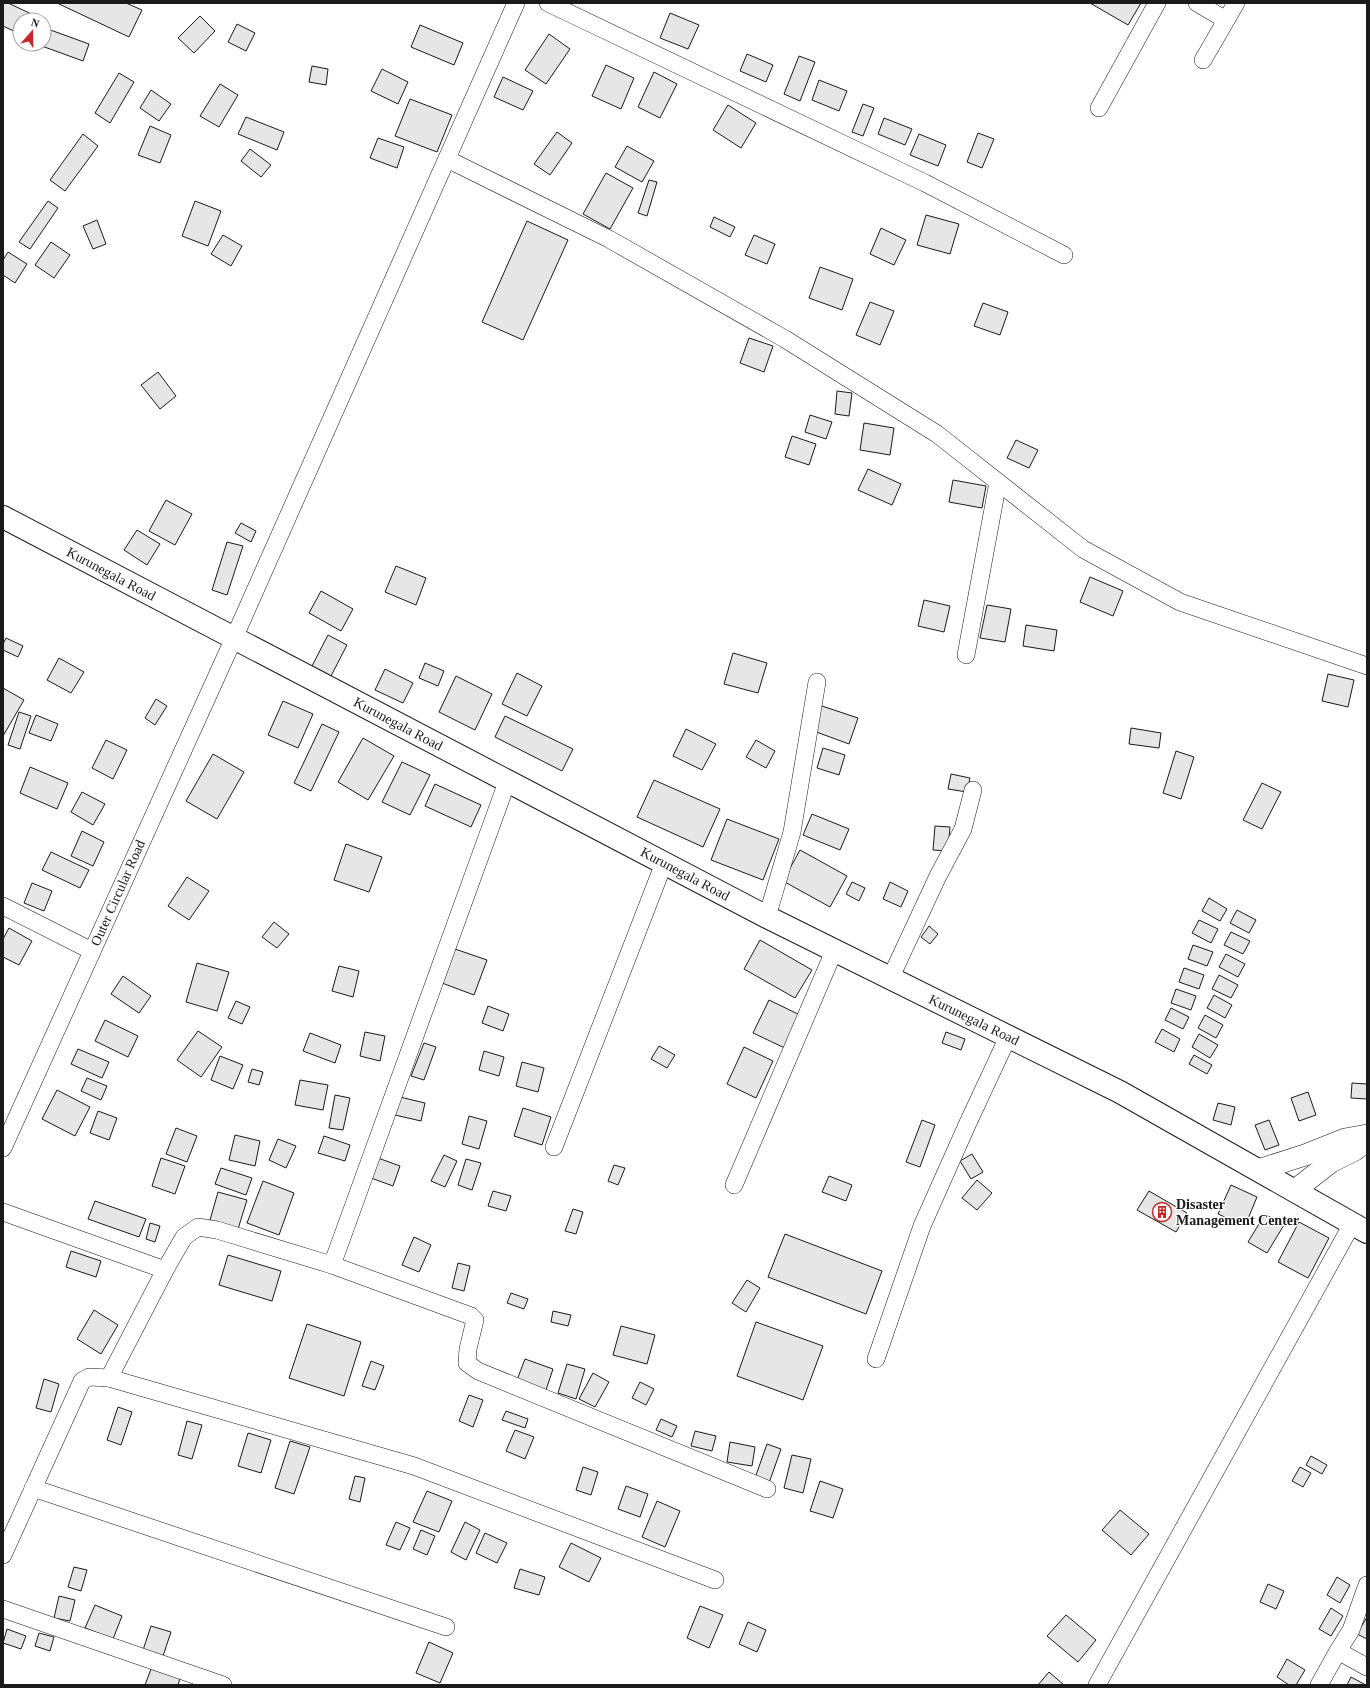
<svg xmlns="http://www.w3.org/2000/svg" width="1370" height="1688" font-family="Georgia,serif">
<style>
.building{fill:#e6e6e6;stroke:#1a1a1a}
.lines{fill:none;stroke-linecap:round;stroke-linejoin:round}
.minor-casing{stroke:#1a1a1a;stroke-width:18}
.major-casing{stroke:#1a1a1a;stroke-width:22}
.highway-casing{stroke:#1a1a1a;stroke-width:24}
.minor{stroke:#fff;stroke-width:17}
.major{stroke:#fff;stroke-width:21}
.highway{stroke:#fff;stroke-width:22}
.labels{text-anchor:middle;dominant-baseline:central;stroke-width:3;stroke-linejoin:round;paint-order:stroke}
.street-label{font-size:14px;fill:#1a1a1a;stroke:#fff}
.poi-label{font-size:14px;font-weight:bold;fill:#1a1a1a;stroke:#fff;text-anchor:start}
</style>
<rect width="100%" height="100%" fill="#fff"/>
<g class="building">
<path d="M3,3H8L38,17L37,20H20V34L3,26Z"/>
<path d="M57,3H126L142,10L129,37Z"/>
<path d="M1090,3H1141L1128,25Z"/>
<path d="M670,13L699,25L688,49L660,38Z"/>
<path d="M200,16L215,31L194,53L178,38Z"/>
<path d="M237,24L255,33L246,51L228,42Z"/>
<path d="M420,25L463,43L454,65L411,47Z"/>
<path d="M45,28L89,44L83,61L39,45L44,44Z"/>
<path d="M549,34L570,49L546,84L525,70Z"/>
<path d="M747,54L773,65L766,82L740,71Z"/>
<path d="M799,56L815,62L800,101L784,94Z"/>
<path d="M606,65L634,78L621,109L592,96Z"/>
<path d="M312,66L328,69L326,85L309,82Z"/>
<path d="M382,69L408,82L398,104L371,91Z"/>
<path d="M654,72L677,84L660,118L638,107Z"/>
<path d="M119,73L134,82L110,123L95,113Z"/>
<path d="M503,77L533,91L523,110L494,97Z"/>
<path d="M819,80L847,91L839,111L812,100Z"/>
<path d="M220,84L238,95L219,127L200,116Z"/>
<path d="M151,90L171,104L159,121L140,108Z"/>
<path d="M410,99L452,115L437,152L395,136Z"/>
<path d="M863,104L874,108L863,136L852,132Z"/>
<path d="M728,105L756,123L741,148L713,130Z"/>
<path d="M246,117L284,132L277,150L238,134Z"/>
<path d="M884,118L912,129L905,145L878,134Z"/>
<path d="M150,126L171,135L160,163L138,155Z"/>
<path d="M557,132L572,143L550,175L534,164Z"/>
<path d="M978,133L994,139L982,168L967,162Z"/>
<path d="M83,134L98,146L65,191L50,180Z"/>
<path d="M919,134L946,145L938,166L910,155Z"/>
<path d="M378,138L404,147L397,168L370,158Z"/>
<path d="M627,146L654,161L642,182L615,167Z"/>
<path d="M250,149L271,165L261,177L241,161Z"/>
<path d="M606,173L633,188L610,229L583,214Z"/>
<path d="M649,180L657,182L647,216L638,213Z"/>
<path d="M48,201L58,208L30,249L19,242Z"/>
<path d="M195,201L221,211L208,246L182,236Z"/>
<path d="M926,215L959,224L950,254L917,245Z"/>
<path d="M714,217L735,227L730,237L710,227Z"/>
<path d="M97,220L106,244L93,249L83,226Z"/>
<path d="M527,221L568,240L523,340L482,322Z"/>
<path d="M881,228L906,240L894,265L870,254Z"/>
<path d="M223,235L242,246L231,266L211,254Z"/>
<path d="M754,235L775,244L767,264L745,255Z"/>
<path d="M51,242L70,255L54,278L35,265Z"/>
<path d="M8,252L27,264L15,283L3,275V260Z"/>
<path d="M820,267L853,279L842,310L809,298Z"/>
<path d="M870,302L894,311L880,345L856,335Z"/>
<path d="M983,303L1008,312L1000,335L974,326Z"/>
<path d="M749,338L773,346L764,372L740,363Z"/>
<path d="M158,372L176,396L160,409L141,385Z"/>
<path d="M837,391L852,393L849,416L835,414Z"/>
<path d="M810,415L832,422L826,439L805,432Z"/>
<path d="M864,423L894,428L890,455L860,450Z"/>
<path d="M792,436L816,444L809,465L785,457Z"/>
<path d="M1016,440L1038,450L1029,468L1007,458Z"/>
<path d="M868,469L901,484L892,505L858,490Z"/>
<path d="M953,480L986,486L982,508L949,502Z"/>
<path d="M166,500L192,514L175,545L149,531Z"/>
<path d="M241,523L256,531L251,542L235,533Z"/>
<path d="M137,530L160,544L147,565L124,550Z"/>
<path d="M227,542L243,546L227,595L212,590Z"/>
<path d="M396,566L426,578L416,605L385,592Z"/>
<path d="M1090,577L1123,591L1113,616L1080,602Z"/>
<path d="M321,591L353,609L341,631L309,613Z"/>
<path d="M924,600L950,606L944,632L918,626Z"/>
<path d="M987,605L1011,609L1005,642L980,638Z"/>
<path d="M1026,625L1057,630L1054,651L1023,646Z"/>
<path d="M328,635L347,645L331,676L312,666Z"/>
<path d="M6,638L23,646L18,657L3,650V644Z"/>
<path d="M733,653L767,663L758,693L724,684Z"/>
<path d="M59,658L84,672L71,693L47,680Z"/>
<path d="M425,663L444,671L438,686L419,678Z"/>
<path d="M385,669L413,683L403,703L375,690Z"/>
<path d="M517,673L542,686L527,716L502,704Z"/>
<path d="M1328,674L1354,680L1348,707L1322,701Z"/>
<path d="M456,676L492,694L475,730L439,712Z"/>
<path d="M3,688L24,700L3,736Z"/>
<path d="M156,699L167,706L155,725L145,718Z"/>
<path d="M283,701L313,714L298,748L268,735Z"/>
<path d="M819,705L858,718L849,744L811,730Z"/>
<path d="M19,712L31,716L20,749L8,745Z"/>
<path d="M36,715L58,724L51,741L29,733Z"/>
<path d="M505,716L573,749L562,771L495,737Z"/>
<path d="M322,724L339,732L311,791L294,783Z"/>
<path d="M1131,728L1161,733L1159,748L1129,744Z"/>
<path d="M686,729L716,744L702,770L673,756Z"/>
<path d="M363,738L394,756L368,800L338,782Z"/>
<path d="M106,740L127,750L113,779L92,768Z"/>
<path d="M756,740L775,751L766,768L746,757Z"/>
<path d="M823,748L845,755L839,775L817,768Z"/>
<path d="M1176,751L1194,757L1181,799L1163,793Z"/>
<path d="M213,754L244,772L217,819L186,801Z"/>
<path d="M402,762L430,775L410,815L382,802Z"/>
<path d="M30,767L68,783L57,809L20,793Z"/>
<path d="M951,774L970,778L967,792L948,789Z"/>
<path d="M654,780L720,809L703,847L637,817Z"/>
<path d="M1262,783L1281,792L1262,829L1243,820Z"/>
<path d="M435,784L481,805L471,827L425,806Z"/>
<path d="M82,792L105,804L93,825L71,812Z"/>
<path d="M812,814L849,829L840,850L803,835Z"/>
<path d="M727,819L779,839L763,880L711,860Z"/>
<path d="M935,826L950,827L948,851L933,850Z"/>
<path d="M82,831L104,842L93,866L71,856Z"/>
<path d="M346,844L382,857L369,892L334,880Z"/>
<path d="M800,850L847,876L830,907L783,881Z"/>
<path d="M51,852L89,870L80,888L42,870Z"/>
<path d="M187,877L209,891L189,920L168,906Z"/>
<path d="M852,882L865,888L859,901L846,894Z"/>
<path d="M890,882L908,891L901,907L883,899Z"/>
<path d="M32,883L52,891L44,911L24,903Z"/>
<path d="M1209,898L1227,909L1220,921L1202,911Z"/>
<path d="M1237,910L1256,920L1249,933L1230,923Z"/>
<path d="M1199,920L1218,929L1211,943L1192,933Z"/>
<path d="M274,922L289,934L277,948L262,937Z"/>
<path d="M929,926L938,934L930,944L921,937Z"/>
<path d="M9,928L32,941L19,965L3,957V939Z"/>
<path d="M1231,932L1250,941L1243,954L1224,945Z"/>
<path d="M760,940L812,970L795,998L744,969Z"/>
<path d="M1193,945L1213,952L1207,966L1188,959Z"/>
<path d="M455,949L487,960L474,995L442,983Z"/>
<path d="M1226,954L1245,964L1238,977L1219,967Z"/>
<path d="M197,963L229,972L217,1011L186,1002Z"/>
<path d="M339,966L359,971L353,997L332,991Z"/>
<path d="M1184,968L1204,975L1199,989L1179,982Z"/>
<path d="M1219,975L1238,985L1231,998L1212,989Z"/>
<path d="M123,976L151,996L139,1013L111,994Z"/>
<path d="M1176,989L1196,996L1191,1010L1171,1003Z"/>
<path d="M1214,995L1232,1005L1225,1018L1207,1008Z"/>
<path d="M769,1000L802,1016L787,1049L753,1033Z"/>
<path d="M236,1001L250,1007L242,1024L228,1018Z"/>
<path d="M488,1006L509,1014L503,1031L482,1023Z"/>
<path d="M1171,1008L1189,1017L1183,1029L1165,1020Z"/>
<path d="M1205,1015L1223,1025L1216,1038L1198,1028Z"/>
<path d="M105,1020L138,1036L128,1057L95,1041Z"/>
<path d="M1162,1029L1180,1039L1174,1052L1155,1042Z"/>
<path d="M198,1031L222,1047L201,1077L177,1060Z"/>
<path d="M365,1032L385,1036L380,1061L360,1056Z"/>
<path d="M946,1032L965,1039L961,1050L942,1043Z"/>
<path d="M310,1033L341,1045L335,1063L303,1051Z"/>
<path d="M1199,1034L1218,1045L1210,1058L1192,1047Z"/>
<path d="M424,1043L436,1047L424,1080L411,1076Z"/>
<path d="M659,1046L675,1055L667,1068L651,1059Z"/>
<path d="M744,1047L773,1061L756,1098L727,1084Z"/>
<path d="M78,1049L109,1062L102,1078L71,1064Z"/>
<path d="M484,1051L504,1057L499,1076L479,1070Z"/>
<path d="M1194,1055L1212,1065L1207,1074L1189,1064Z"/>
<path d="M220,1056L243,1065L233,1089L211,1080Z"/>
<path d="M522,1062L544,1068L538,1092L516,1086Z"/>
<path d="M252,1069L263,1072L259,1085L248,1082Z"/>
<path d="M87,1078L107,1086L101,1100L81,1091Z"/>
<path d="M300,1080L328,1085L323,1110L295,1105Z"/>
<path d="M1352,1083L1367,1084V1099L1351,1098Z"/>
<path d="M57,1090L90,1107L75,1136L42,1119Z"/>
<path d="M1308,1092L1316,1115L1299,1121L1291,1098Z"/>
<path d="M335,1095L350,1098L343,1130L329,1128Z"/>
<path d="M400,1097L425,1103L421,1121L395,1115Z"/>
<path d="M1218,1103L1235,1107L1231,1125L1213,1120Z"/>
<path d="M523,1108L551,1117L542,1145L514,1136Z"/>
<path d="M98,1111L117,1118L109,1140L90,1133Z"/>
<path d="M469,1116L487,1121L479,1149L462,1144Z"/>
<path d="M922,1120L935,1125L920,1167L906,1162Z"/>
<path d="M1269,1120L1279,1145L1265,1150L1255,1125Z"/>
<path d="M176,1128L197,1136L187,1162L166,1154Z"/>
<path d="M235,1135L260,1141L255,1166L229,1160Z"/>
<path d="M324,1136L350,1145L345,1161L318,1153Z"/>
<path d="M278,1139L296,1146L286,1168L269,1160Z"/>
<path d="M972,1154L983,1172L971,1179L960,1161Z"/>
<path d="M444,1155L457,1161L445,1187L431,1181Z"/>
<path d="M161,1158L185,1166L175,1194L152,1186Z"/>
<path d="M378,1158L400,1166L393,1186L371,1178Z"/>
<path d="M466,1159L481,1163L472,1190L458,1185Z"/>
<path d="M614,1165L625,1168L618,1185L608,1181Z"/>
<path d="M221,1168L252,1178L246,1195L215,1184Z"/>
<path d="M829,1176L852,1185L846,1201L822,1192Z"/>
<path d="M977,1180L992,1193L977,1210L962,1198Z"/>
<path d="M263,1181L294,1193L279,1235L247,1223Z"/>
<path d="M1231,1185L1257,1197L1245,1226L1218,1214Z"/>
<path d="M493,1191L511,1196L506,1211L488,1206Z"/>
<path d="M1149,1191L1187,1213L1176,1232L1137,1210Z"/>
<path d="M218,1192L247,1200L238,1229L210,1220Z"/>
<path d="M95,1201L146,1219L139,1237L88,1219Z"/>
<path d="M573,1209L583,1212L576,1234L565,1231Z"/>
<path d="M1265,1214L1284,1225L1267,1253L1248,1242Z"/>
<path d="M1299,1222L1329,1238L1308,1278L1278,1262Z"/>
<path d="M150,1223L160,1226L155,1242L146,1239Z"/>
<path d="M785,1234L882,1271L866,1314L768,1277Z"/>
<path d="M414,1237L431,1245L419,1272L402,1265Z"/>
<path d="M71,1251L101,1261L96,1277L66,1267Z"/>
<path d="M228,1255L281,1271L272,1301L219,1285Z"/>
<path d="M458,1263L470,1266L464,1291L452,1288Z"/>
<path d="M747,1280L760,1288L746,1312L732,1303Z"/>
<path d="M511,1293L528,1299L524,1309L507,1303Z"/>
<path d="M94,1310L118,1325L101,1354L77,1339Z"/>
<path d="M553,1311L571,1315L568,1326L551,1322Z"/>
<path d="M756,1322L823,1346L803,1400L737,1376Z"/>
<path d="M307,1324L361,1342L344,1396L289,1378Z"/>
<path d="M621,1326L655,1335L647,1364L613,1355Z"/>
<path d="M525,1359L553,1369L546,1390L517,1380Z"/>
<path d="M371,1361L384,1366L375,1390L362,1386Z"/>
<path d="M567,1364L585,1369L576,1399L558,1393Z"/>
<path d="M593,1373L609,1382L595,1407L579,1399Z"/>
<path d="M44,1379L59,1384L51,1412L36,1408Z"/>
<path d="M640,1382L654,1389L646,1405L632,1398Z"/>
<path d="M469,1395L483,1400L473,1427L459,1421Z"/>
<path d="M118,1407L132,1412L121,1445L107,1440Z"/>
<path d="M506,1411L528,1419L525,1428L502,1420Z"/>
<path d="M661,1419L677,1426L672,1437L656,1430Z"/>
<path d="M187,1421L202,1425L192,1459L178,1455Z"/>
<path d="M515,1430L534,1437L525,1459L506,1451Z"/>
<path d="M695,1431L716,1436L712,1451L691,1446Z"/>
<path d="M248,1433L271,1440L261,1473L238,1466Z"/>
<path d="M290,1441L310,1447L294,1494L275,1488Z"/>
<path d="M730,1442L755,1447L752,1466L727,1462Z"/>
<path d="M767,1444L781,1449L769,1483L755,1478Z"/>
<path d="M792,1455L811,1459L803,1493L784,1488Z"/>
<path d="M1311,1456L1327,1465L1322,1474L1306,1465Z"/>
<path d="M583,1467L598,1472L591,1495L576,1490Z"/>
<path d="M1300,1467L1311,1473L1303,1487L1292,1481Z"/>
<path d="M355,1476L365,1478L360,1502L349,1499Z"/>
<path d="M820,1481L843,1489L833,1518L810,1511Z"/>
<path d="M626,1486L648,1494L640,1517L618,1509Z"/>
<path d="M427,1491L452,1501L439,1532L413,1522Z"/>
<path d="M657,1501L680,1511L665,1547L642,1537Z"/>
<path d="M1120,1510L1149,1534L1131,1555L1102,1530Z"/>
<path d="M396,1522L410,1528L400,1550L386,1545Z"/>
<path d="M465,1522L480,1530L466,1560L451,1552Z"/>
<path d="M421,1530L435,1536L427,1555L413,1549Z"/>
<path d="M485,1533L507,1543L497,1563L476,1553Z"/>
<path d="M571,1543L601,1558L589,1582L559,1567Z"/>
<path d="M74,1567L87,1570L81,1591L68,1587Z"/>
<path d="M520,1569L545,1577L539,1595L514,1588Z"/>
<path d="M1337,1577L1350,1585L1340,1603L1327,1595Z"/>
<path d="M1268,1584L1284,1591L1276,1609L1260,1602Z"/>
<path d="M59,1596L75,1600L70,1621L54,1618Z"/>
<path d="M95,1605L122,1616L113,1639L85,1628Z"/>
<path d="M700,1606L723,1615L709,1648L687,1638Z"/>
<path d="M1331,1608L1343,1616L1331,1636L1319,1629Z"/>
<path d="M1066,1615L1096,1640L1078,1662L1047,1636Z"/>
<path d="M1367,1617V1639L1357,1634Z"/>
<path d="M748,1622L766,1630L757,1652L739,1644Z"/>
<path d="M151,1626L171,1632L163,1656L143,1650Z"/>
<path d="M7,1629L26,1636L21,1649L3,1643Z"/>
<path d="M39,1633L54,1637L50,1651L35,1646Z"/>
<path d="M429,1642L453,1653L440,1683L416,1673Z"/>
<path d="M1287,1659L1305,1670L1296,1685H1289L1277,1677Z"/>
<path d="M151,1669L180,1678L178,1685H145Z"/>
<path d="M1049,1672L1064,1685H1038Z"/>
<path d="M1351,1677L1364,1684V1685H1347Z"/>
</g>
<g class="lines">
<g class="minor-casing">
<g id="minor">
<path d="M548,3L925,183L1064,255"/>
<path d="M1197,3L1226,20"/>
<path d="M1203,60L1236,3"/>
<path d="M1099,108L1157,3"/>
<path d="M447,159L609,239L785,339L937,434L1083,549L1180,602L1367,666"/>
<path d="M966,655L998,482"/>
<path d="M507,782L332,1265L471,1316L475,1320L468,1349L467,1363L478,1371L767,1489"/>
<path d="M3,906L92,951"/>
<path d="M767,917L792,832L817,682"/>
<path d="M890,979L938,876L963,829L973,790"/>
<path d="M554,1147L664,863"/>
<path d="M3,1148L234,638L516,3"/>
<path d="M734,1185L834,951"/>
<path d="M3,1212L165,1270"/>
<path d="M332,1265L217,1230L198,1227L184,1237L165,1270L109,1378L414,1466L715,1580"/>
<path d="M876,1359L922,1226L967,1125L1008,1037"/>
<path d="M33,1488L446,1627"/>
<path d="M3,1555L82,1381L89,1377L109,1378"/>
<path d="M3,1609L223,1685"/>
<path d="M1338,1651L1351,1630L1367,1585"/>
<path d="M1097,1685L1352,1224"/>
<path d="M1319,1685L1338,1651L1367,1667"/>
</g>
</g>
<g class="major-casing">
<g id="major">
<path d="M1258,1170L1305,1155L1345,1139L1367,1135"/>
<path d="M1295,1190L1331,1162L1355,1150L1367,1140"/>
</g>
</g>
<g class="highway-casing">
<path id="highway" d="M3,517L767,917L1120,1092L1367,1232"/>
</g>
<use href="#minor" class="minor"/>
<use href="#major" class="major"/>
<use href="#highway" class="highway"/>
</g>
<defs>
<g id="building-ring" transform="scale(1)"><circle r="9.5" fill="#fff" stroke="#c62828" stroke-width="1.5"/><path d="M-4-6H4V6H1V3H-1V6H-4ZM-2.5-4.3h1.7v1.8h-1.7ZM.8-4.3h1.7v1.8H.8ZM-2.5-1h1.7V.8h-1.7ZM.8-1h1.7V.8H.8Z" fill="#c62828"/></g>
</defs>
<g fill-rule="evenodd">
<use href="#building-ring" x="1162" y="1212"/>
</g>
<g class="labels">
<g class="street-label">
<text transform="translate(111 574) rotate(28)">Kurunegala Road</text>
<text transform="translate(398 724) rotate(28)">Kurunegala Road</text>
<text transform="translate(685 874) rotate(28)">Kurunegala Road</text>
<text transform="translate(118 893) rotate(-66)">Outer Circular Road</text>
<text transform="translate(974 1020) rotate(26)">Kurunegala Road</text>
</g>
<g class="poi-label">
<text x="1176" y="1204">Disaster<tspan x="1176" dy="16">Management Center</tspan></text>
</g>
</g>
<rect width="1370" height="1688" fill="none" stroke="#1a1a1a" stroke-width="8"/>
<g transform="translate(32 32) rotate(20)"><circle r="19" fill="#ffffff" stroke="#a3a3a3"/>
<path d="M0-3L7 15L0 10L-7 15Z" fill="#c62828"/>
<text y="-6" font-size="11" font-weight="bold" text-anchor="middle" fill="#1a1a1a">N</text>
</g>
</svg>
